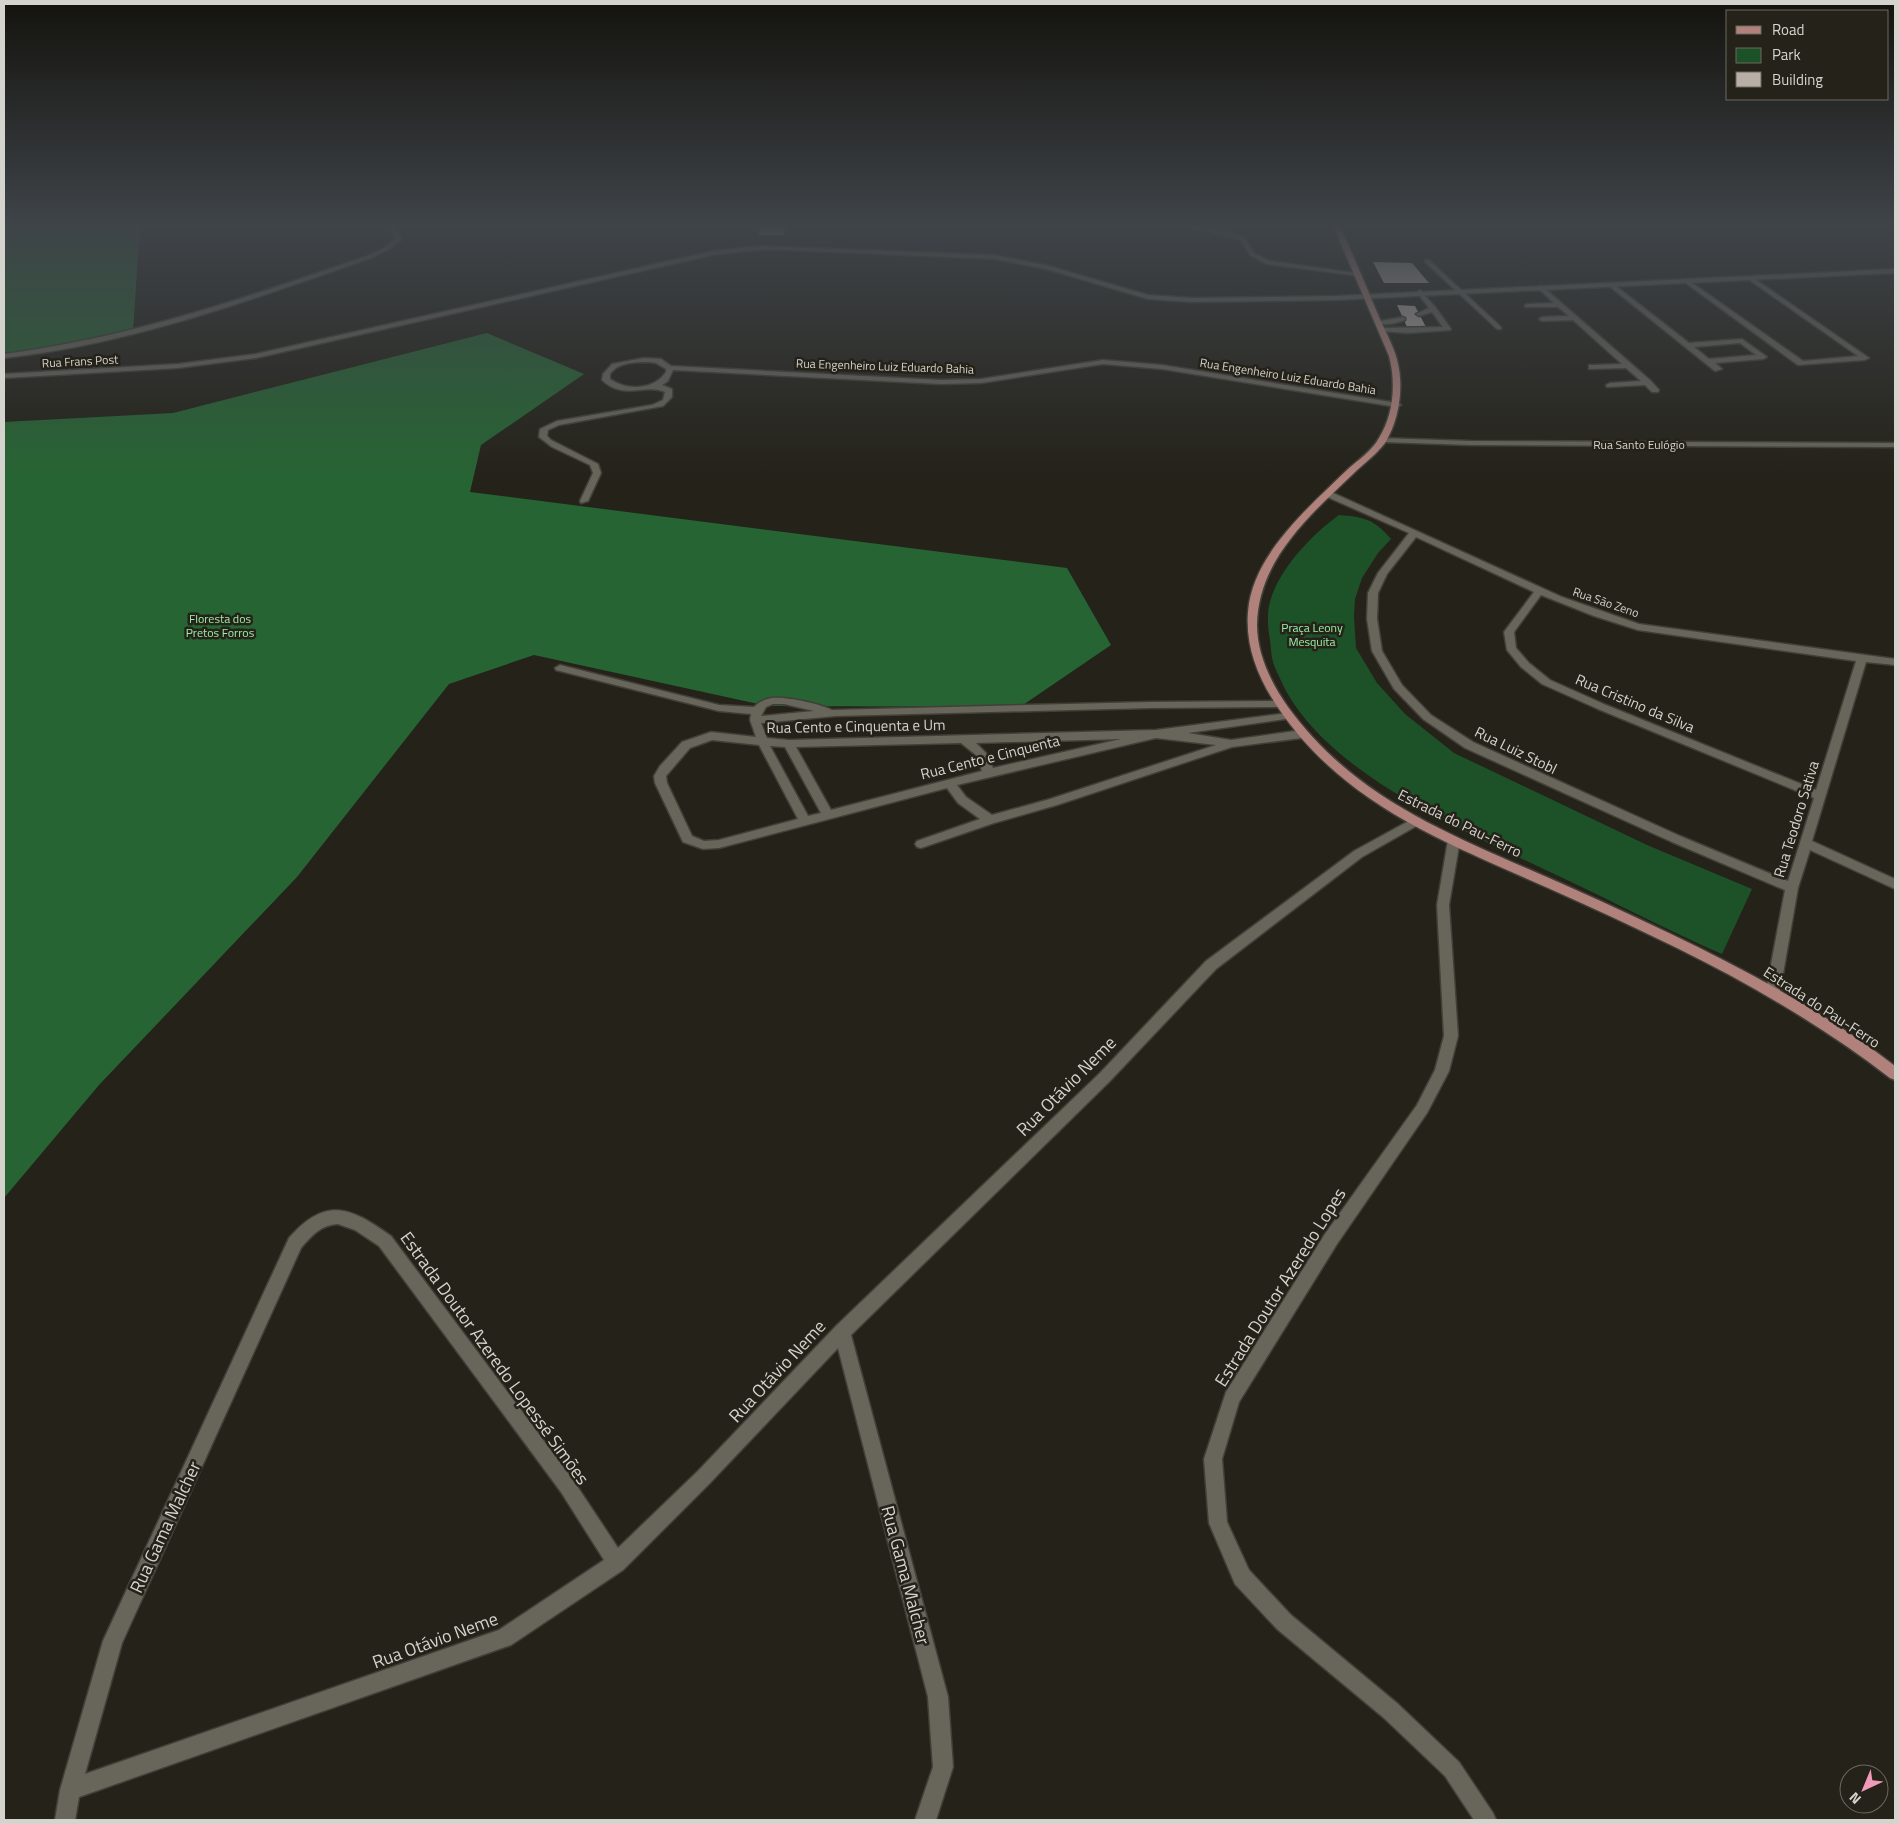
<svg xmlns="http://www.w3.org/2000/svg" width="1899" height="1824" font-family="'Titillium Web',sans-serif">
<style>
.green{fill:#1d5228}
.forest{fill:#276433}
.building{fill:#b8afa6}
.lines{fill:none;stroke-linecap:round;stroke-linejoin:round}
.service-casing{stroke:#413f38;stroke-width:3}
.minor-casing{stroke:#413f38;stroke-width:3}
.primary-casing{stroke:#413f38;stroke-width:3}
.service{fill:#68665b;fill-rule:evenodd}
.minor{fill:#68665b;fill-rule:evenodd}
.primary{fill:#b0827b;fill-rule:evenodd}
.labels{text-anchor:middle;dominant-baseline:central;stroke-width:5;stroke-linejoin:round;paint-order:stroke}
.far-street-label{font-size:12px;fill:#d5d3cd;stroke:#242219}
.far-park-label{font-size:12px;fill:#9aefa5;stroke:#242219}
.street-label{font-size:15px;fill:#d5d3cd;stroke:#242219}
.near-street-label{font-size:18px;fill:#d5d3cd;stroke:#242219}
</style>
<rect width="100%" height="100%" fill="#242219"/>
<path class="green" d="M1339,515C1364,517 1374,519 1391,539L1378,553L1362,578L1355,599L1354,616L1356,648L1377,683L1405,714L1454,753L1647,845L1752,889L1722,954C1669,931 1618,904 1565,879C1476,836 1327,777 1282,683C1279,676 1275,669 1273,662C1271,655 1271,647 1270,640C1268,630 1267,616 1269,606C1276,572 1311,535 1339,515Z"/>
<g class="forest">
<path d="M4,223H117L140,225L133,332L4,355Z"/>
<path d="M487,333L584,374L481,445L470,492L1067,568L1111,645L1020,707L767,706L534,655L449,684L297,877L99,1085L4,1198V422L173,413Z"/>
</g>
<g class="building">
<path d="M761,223H786L784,235H759Z"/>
<path d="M1373,262L1412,263L1429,283H1384Z"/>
<path d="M1397,305L1415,306L1427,329H1408Z"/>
</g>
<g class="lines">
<g class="service-casing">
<g id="service">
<path d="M1425,260H1429L1501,327V329H1497L1425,262Z"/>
<path d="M1748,277H1752L1869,358L1865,360L1798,365L1683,281L1688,280L1803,361L1858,356L1748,279Z"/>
<path d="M1608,283H1612L1689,343L1742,339L1767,357L1763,359L1715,363L1722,369L1715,371L1608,285ZM1740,343L1756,355L1709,359L1694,347Z"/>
<path d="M1538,286H1542L1651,381L1659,390L1658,392H1652L1645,385L1607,387L1606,385L1610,383L1641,381L1626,368L1589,369V365H1592L1622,364L1573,320L1542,321L1539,319L1542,317L1569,316L1558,307H1525V305L1527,304L1554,303L1538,288Z"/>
<path d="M1420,290L1436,308L1451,329L1450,330L1409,333L1379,331L1378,330L1381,328L1443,327L1432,312L1419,316L1416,314L1429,308L1417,292Z"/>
<path d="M1403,317L1405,318V320C1396,323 1384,327 1375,322Z"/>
<path d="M560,665L719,705L754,707C759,702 765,699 772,698C785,696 821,704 832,710L1150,702L1280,701L1285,704L1280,707L1150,708L836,716L761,723L767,738L789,740L1156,730L1288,713L1293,716L1292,718L1188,733L1231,740L1302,730L1307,734L1302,738L1232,747L1057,805L994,823L921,848L917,847L915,844L917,841L980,819L958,803L947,788L719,848L703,849L683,842L655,783L654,776L660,766L682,742L711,732L756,737L750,720L751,714L719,711L556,670L555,668ZM773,704H784L814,711L761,716L766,707ZM1156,738L1216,745L1050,799L992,815L966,797L957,785ZM1121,739L993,768L987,754L976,743ZM712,740L759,745L798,819L719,840L704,841L692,836L667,783L666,776L690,748ZM961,743L976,755L982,771L831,810L796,747ZM770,746L785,747L821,813L808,816Z"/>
</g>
</g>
<g class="minor-casing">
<g id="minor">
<path d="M379,223C391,222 398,228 401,240L388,250L371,258C251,300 131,344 4,358V354C133,337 245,298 367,256L384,248L395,239L391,230Z"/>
<path d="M1362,223H1371L1368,225Z"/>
<path d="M1188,224L1244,237L1254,253L1270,261L1362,274L1359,276L1266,264L1250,255L1240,239L1186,227Z"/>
<path d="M759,246L994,255L1049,266L1148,295L1192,298L1336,296L1895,269V273L1336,300L1192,302L1148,299L1046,269L994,259L786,250H759L713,255L256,358L178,368L4,378V374L178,364L256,354L713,251Z"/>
<path d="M644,358L661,359L671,366L941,380L981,379L1103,360L1162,365L1397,403L1401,405L1397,407L1162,369L1103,364L981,383L941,384L673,370L668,381L662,385L672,389V397L663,406L559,425L548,430L547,436L551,440L598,464L601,473L588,501L581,503L580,501L593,473L590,465L552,447L539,437L540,429L557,421L652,405L663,400L665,392C645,383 624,401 602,380L603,374L612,364ZM649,362L656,363L666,369V372C654,390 627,391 610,379V374C618,362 636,362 649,362Z"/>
<path d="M1380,438L1470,441L1895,443V447L1470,445L1383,442L1379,440Z"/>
<path d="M1325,492H1331L1562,597L1639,624L1895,659V665L1866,662L1812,841L1895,879V889L1810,850L1798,888L1780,991L1778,995L1773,996L1768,995L1766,991L1785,890L1672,842L1465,748L1423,719L1394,689L1372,651L1367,619L1368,593L1378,573L1409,533L1325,496ZM1416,537L1534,592L1504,632L1507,650L1521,667L1542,684L1598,709L1814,798L1788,881L1680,836L1473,742L1431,715L1402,685L1382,651L1377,619L1378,593L1387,574ZM1541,595L1594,616L1638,630L1856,661L1816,790L1606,705L1550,680L1529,663L1516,648L1514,632Z"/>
<path d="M1416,817L1420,818L1422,821L1420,824L1362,857L1216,969L1110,1081L851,1335L948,1697L953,1767L936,1820H915L933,1767L928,1697L838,1348L710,1483L623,1570L511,1645L79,1797L75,1820H55L60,1790L103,1641L289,1238C326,1196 350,1207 391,1236L573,1480L618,1548L698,1471L836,1326L1100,1073L1206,961L1354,851ZM338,1224L355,1230L379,1246L561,1492L604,1560L499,1630L85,1774L122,1643L301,1248C312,1235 321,1225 338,1224Z"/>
<path d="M1454,836L1460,840L1449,905L1458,1036L1449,1071L1427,1113L1337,1244L1239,1402L1222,1459L1227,1522L1249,1570L1291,1615L1398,1704L1459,1762L1493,1813L1496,1820H1474L1445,1776L1384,1718L1277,1629L1235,1584L1209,1523L1204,1459L1226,1392L1325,1234L1417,1105L1435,1070L1444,1036L1437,905L1448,840Z"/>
</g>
</g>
<g class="primary-casing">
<path id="primary" d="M1332,223H1338C1352,252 1364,281 1376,310C1384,330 1396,348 1399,369C1403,393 1398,422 1385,443C1376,455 1363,464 1353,474C1310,515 1258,560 1257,625C1257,654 1271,683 1288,707C1349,791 1434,828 1526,868C1575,889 1623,911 1671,934C1750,972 1826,1013 1895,1066V1080L1890,1078C1824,1027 1752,985 1677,948C1634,927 1591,907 1548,888C1447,843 1347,806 1281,712C1260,682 1245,649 1248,612C1252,555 1309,507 1347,470C1358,460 1372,451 1379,438C1394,414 1396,382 1389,356Z"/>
</g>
<use href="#service" class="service"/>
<use href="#minor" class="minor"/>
<use href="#primary" class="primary"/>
</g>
<linearGradient id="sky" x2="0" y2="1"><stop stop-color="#14130e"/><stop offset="0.47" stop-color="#3f4449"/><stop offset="1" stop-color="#3f4449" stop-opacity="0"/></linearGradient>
<rect width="1899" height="478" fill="url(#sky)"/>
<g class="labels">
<g class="far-street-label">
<text transform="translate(80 361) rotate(-3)">Rua Frans Post</text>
<text transform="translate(885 366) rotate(2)">Rua Engenheiro Luiz Eduardo Bahia</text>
<text transform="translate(1288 376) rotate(9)">Rua Engenheiro Luiz Eduardo Bahia</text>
<text x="1639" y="444">Rua Santo Eulógio</text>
<text transform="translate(1606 602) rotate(19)">Rua São Zeno</text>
</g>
<g class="far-park-label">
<text x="220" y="618">Floresta dos<tspan x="220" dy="14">Pretos Forros</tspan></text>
<text x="1312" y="627">Praça Leony<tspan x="1312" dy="14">Mesquita</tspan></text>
</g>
<g class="street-label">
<text transform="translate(1635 703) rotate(23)">Rua Cristino da Silva</text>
<text transform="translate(856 726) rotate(-1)">Rua Cento e Cinquenta e Um</text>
<text transform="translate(1516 750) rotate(26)">Rua Luiz Stobl</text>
<text transform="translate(990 757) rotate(-14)">Rua Cento e Cinquenta</text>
<text transform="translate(1796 819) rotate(-73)">Rua Teodoro Sativa</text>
<text transform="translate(1460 823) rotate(26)">Estrada do Pau-Ferro</text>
<text transform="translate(1822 1007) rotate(33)">Estrada do Pau-Ferro</text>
</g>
<g class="near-street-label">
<text transform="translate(1066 1086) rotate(-45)">Rua Otávio Neme</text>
<text transform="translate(1280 1287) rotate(-58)">Estrada Doutor Azeredo Lopes</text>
<text transform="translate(495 1358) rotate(54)">Estrada Doutor Azeredo Lopessé Simões</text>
<text transform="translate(777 1371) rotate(-47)">Rua Otávio Neme</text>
<text transform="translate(165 1527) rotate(-65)">Rua Gama Malcher</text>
<text transform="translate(906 1575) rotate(75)">Rua Gama Malcher</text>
<text transform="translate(435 1640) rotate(-20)">Rua Otávio Neme</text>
</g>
</g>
<rect width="1899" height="1824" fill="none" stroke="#d5d3cd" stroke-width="10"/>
<rect x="1726" y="10" width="162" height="90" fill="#242219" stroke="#6b6961"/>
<rect x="1736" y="26" width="25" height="8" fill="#b0827b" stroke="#6b6961"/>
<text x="1772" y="35" font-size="15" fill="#d5d3cd">Road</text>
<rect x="1736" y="48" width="25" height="15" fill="#1d5228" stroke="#6b6961"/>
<text x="1772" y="60" font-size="15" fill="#d5d3cd">Park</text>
<rect x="1736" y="72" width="25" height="15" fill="#b8afa6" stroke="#6b6961"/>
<text x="1772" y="85" font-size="15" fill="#d5d3cd">Building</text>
<g transform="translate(1864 1789) rotate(224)"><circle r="24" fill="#242219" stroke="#6b6961"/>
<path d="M0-4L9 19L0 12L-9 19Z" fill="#f09ab7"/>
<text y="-8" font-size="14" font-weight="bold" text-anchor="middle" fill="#d5d3cd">N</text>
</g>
</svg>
